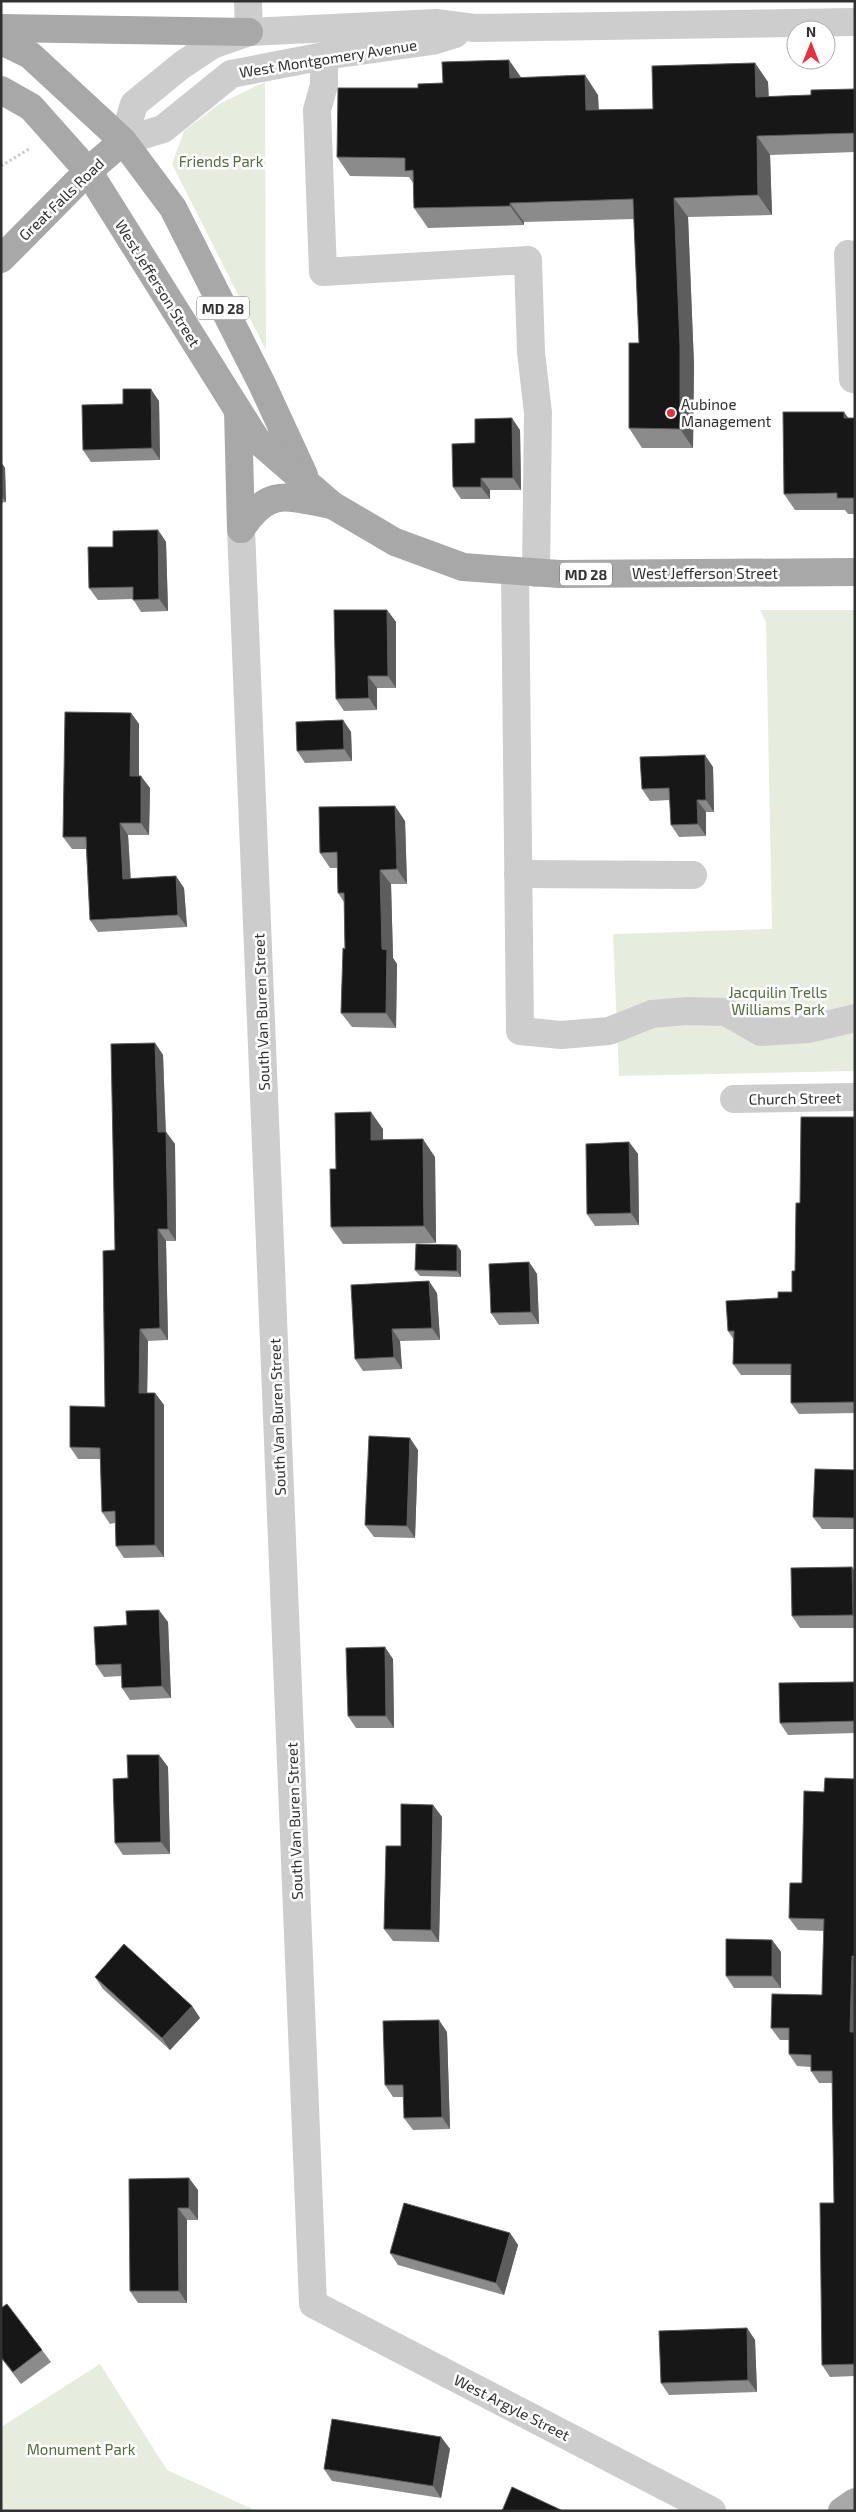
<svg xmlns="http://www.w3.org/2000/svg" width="856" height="2512" font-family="'Exo 2',sans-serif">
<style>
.green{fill:#e6edde}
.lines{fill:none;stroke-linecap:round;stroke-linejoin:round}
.path{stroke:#cdcdcd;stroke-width:3;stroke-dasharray:2.5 2.5;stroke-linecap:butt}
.minor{stroke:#cdcdcd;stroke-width:28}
.major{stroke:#a8a8a8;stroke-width:28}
.wall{fill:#8b8b8b}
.shaded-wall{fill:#5d5d5d}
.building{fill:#171717;stroke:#5d5d5d}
.poi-dot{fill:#e9303a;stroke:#fff;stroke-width:2}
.labels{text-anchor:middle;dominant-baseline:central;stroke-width:5;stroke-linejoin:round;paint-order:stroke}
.shield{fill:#fff;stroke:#6e6e6e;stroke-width:1}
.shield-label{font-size:14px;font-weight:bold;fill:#303030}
.street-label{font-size:15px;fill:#303030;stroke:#fff}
.park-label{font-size:15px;fill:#526d3c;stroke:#fff}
.poi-label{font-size:15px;fill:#303030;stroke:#fff;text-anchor:start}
</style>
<rect width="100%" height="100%" fill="#fff"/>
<g class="green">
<path d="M265,82L266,350L172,164L184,131L219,104Z"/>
<path d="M760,610H855V1071L619,1076L613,934L772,929L766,622Z"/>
<path d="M100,2364L167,2470L257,2511H1V2427Z"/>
</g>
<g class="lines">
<path class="path" d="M1,166L29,149"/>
<g class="minor">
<path d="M248,1L249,32"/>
<path d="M324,56V85L317,110L323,272L528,260L531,352L538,413L536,573"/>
<path d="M123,141L134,104L182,65L212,45L249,32L436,23L474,28L855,22"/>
<path d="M123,141L163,129L231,74L324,56L432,41L455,34"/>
<path d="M848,254L853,379L855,378"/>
<path d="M241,529L313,2304L712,2511"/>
<path d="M515,572L520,1031L561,1035L609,1031L652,1014L687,1011L726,1012L761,1032L809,1029L855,1018"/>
<path d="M518,874L693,875"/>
<path d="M734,1099L855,1097"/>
</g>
<g class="major">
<path d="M1,28L249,32"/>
<path d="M1,41L30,55L123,141L173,208L262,384L304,475"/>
<path d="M1,90L31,107L88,171L256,439L332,505L395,542L463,567L559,574L855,572"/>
<path d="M1,259L88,171L123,141"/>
<path d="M238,411L241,529"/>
<path d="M241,529C269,486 287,497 332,505"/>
<path d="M842,2511L855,2502"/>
</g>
</g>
<g class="wall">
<path d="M755,63L768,82L769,97L811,95L855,89V152L770,155L772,215L688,217L694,365L693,448H642L629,428L639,343L634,219L524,222V225L428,228L414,208L413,183L409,177L350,176L337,157L418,88L443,83L521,77L598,95L599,110L653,109Z"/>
<path d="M159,401L160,460L91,462L83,450L123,404Z"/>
<path d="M848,418H855V514H848L845,510H795L784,494Z"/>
<path d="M520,430L521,490H490V499H461L453,487L475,443Z"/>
<path d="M1,462L5,468L6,502L1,503Z"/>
<path d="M158,530L166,542L168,611L141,612L133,599L98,600L89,588Z"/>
<path d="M387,610L396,622V688H377V710L344,711L336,699Z"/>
<path d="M131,713L139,724V776L150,788L149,835H128L131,879L184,888L187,927L98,932L90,920L86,849H72L63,837Z"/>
<path d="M343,720L351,732L352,761L305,763L297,751Z"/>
<path d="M713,767L714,812H706V836L679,837L671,825L670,800L650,801L642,789Z"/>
<path d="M405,821L407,884H391L393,958L397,964L396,1028L352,1027L341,1013L345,949L344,902L338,893L337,868H330L320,853Z"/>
<path d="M155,1043L163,1055L166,1132L175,1144L176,1241H166L168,1340L148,1341L147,1393H155L164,1405V1557L124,1558L116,1546L115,1523L110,1524L102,1512L100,1459H78L70,1447L105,1407L115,1250Z"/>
<path d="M855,1117V1413L799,1414L791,1403V1375H741L733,1364L734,1340L728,1331L792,1292L795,1271L800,1203Z"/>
<path d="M383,1129V1140L435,1157L436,1243L343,1244L331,1227L336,1169Z"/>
<path d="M629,1142L638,1154L639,1225L595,1226L587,1214Z"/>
<path d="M461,1251V1277L420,1276L415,1270Z"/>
<path d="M529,1262L537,1274L539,1324L499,1325L491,1313Z"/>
<path d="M437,1293L440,1340L400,1341L402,1369L363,1371L355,1359Z"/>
<path d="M418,1450L415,1538L374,1537L365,1525Z"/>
<path d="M855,1470V1529H822L813,1517Z"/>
<path d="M855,1571V1628H800L792,1616Z"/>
<path d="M168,1622L171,1698L130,1700L122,1688V1676L104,1677L96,1665L127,1625Z"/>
<path d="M393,1659L394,1728H356L348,1716Z"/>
<path d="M855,1682V1733L788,1735L780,1723Z"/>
<path d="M159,1755L168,1767L170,1854L123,1855L115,1843L128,1778Z"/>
<path d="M855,1779V2376L830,2377L822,2365L834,2203L832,2083H819L811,2071V2067L797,2066L789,2054V2040H780L771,2028L822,1995L824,1931L798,1930L789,1918L802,1883L824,1792Z"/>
<path d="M433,1805L442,1817L439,1942L393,1941L384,1929L401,1846Z"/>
<path d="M772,1940L781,1952V1988H734L726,1976Z"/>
<path d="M95,1977L192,2006L200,2018L170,2050L103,1989Z"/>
<path d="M447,2032L450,2129L413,2130L404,2118V2097H393L385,2085Z"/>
<path d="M129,2179L198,2190V2220H187V2303H138L130,2291Z"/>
<path d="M510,2233L518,2245L504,2295L398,2265L390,2253Z"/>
<path d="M1,2308L42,2350L51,2362L21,2384L1,2358Z"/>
<path d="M747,2328L755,2340L757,2392L669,2395L661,2383Z"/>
<path d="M441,2437L450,2449L441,2498L332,2481L324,2469Z"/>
</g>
<g class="shaded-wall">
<path d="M509,60L523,80L510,78Z"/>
<path d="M755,63L768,82L769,117L756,97Z"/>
<path d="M585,75L598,95L599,130L586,110Z"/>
<path d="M757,136L770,155L772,215L758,195Z"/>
<path d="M674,198L688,217L694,365L693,448L680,429Z"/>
<path d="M510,203L524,222V225L510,206Z"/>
<path d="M151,389L159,401L160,460L152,448Z"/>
<path d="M844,412L855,427L844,418Z"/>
<path d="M512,418L520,430L521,490L513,478Z"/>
<path d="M1,462L5,468L6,502L1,496Z"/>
<path d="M481,478L490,490V499L481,487Z"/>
<path d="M158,530L166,542L168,611L159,599Z"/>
<path d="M387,610L396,622V688L388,676Z"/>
<path d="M368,676L377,688V710L369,698Z"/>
<path d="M131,713L139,724V788L130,776Z"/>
<path d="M343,720L351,732L352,761L344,749Z"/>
<path d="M705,755L713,767L714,812L706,800Z"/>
<path d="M141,776L150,788L149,835L141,823Z"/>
<path d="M697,800L706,812V836L698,824Z"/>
<path d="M395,806L405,821L407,884L397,869Z"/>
<path d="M120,823L128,835L131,891L123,879Z"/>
<path d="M380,870L391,884L393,958L397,964L396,1028L386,1013L382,949Z"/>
<path d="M176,876L184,888L187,927L178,915Z"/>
<path d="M155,1043L163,1055L166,1144L158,1132Z"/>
<path d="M371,1112L383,1129V1158L371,1140Z"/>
<path d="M166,1132L175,1144L176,1241L168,1229Z"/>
<path d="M423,1139L435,1157L436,1243L424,1226Z"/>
<path d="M629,1142L638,1154L639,1225L631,1213Z"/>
<path d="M158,1229L166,1241L168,1340L160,1328Z"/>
<path d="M457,1245L461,1251V1277L457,1271Z"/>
<path d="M529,1262L537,1274L539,1324L531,1312Z"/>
<path d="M429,1281L437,1293L440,1340L432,1328Z"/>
<path d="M140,1329L148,1341L147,1405L139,1393Z"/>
<path d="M392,1329L400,1341L402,1369L394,1357Z"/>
<path d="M155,1393L164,1405V1557L155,1545Z"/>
<path d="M410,1438L418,1450L415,1538L407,1526Z"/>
<path d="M852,1567L855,1571V1618L853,1615Z"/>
<path d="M159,1610L168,1622L171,1698L162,1686Z"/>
<path d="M385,1647L393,1659L394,1728L386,1716Z"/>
<path d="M159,1755L168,1767L170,1854L161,1842Z"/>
<path d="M433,1805L442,1817L439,1942L431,1930Z"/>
<path d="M772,1940L781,1952V1988L772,1976Z"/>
<path d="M852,1956L855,1960V2038L850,2032Z"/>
<path d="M192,2006L200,2018L170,2050L162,2038Z"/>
<path d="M439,2020L447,2032L450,2129L442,2117Z"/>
<path d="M189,2178L198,2190V2220L189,2208Z"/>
<path d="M178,2208L187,2220V2303L179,2291Z"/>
<path d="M510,2233L518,2245L504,2295L496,2283Z"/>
<path d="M747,2328L755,2340L757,2392L748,2380Z"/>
<path d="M441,2437L450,2449L441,2498L433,2486Z"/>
</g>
<g class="building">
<path d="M509,60L510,78L585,75L586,110L653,109L652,66L755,63L756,97L811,95V90L855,89V133L757,136L758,195L674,198L680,346V429L629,428V343H639L633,199L510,203V206L414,208L413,170L405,171V158L337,157L338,88H418V84L443,83L442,62Z"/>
<path d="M123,389H151L152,448L83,450L82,405L123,404Z"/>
<path d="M783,412H844V418H855V498H837V493L784,494Z"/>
<path d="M512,418L513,478H481V487H453L452,444L475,443V419Z"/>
<path d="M158,530L159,599L133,600V587L89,588L88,547H113V531Z"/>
<path d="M334,610H387L388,676H368L369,698L336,699Z"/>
<path d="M65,712L131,713L130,776H141V823H120L123,879L176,876L178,915L90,920L86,837H63Z"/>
<path d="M343,720L344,749L297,751L296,722Z"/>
<path d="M705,755L706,800H697L698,824L671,825L669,788L642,789L640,757Z"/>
<path d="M395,806L397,869L380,870L382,949L387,950L386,1013H341L343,948L345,949L344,893H338L337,852L320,853L319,807Z"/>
<path d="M155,1043L158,1132H166L168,1229H158L160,1328L140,1329L139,1393H155V1545L116,1546L115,1511L102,1512L100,1448L70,1447V1406L105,1407L103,1251L115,1250L111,1044Z"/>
<path d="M371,1112V1140L423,1139L424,1226L331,1227L330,1169H336L335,1113Z"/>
<path d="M801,1117H855V1402L791,1403V1364H733L734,1331H728L726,1301L778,1298V1292H792V1271H795L796,1203H800Z"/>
<path d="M629,1142L631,1213L587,1214L586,1144Z"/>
<path d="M416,1244L457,1245V1271L415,1270Z"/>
<path d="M529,1262L531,1312L491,1313L489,1264Z"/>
<path d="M429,1281L432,1328L392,1329L394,1357L355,1359L351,1285Z"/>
<path d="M369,1436L410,1438L407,1526L365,1525Z"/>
<path d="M815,1469L855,1470V1518L813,1517Z"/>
<path d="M852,1567L853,1615L792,1616L791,1568Z"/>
<path d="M159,1610L162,1686L122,1688L121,1664L96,1665L94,1627L127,1625L126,1611Z"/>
<path d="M385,1647L386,1716H348L346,1648Z"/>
<path d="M855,1682V1721L780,1723L779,1683Z"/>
<path d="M127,1755H159L161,1842L115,1843L113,1779L128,1778Z"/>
<path d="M825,1778L855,1779V1956H852L850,2032H855V2364L822,2365L820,2203H834L832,2071H811V2055L789,2054V2028H771L772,1994L822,1995L824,1919L789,1918L790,1883H802L804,1791L824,1792Z"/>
<path d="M401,1804L433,1805L431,1930L384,1929L386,1846H401Z"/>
<path d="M726,1939L772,1940V1976H726Z"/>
<path d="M124,1944L192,2006L162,2038L95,1977Z"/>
<path d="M439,2020L442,2117L404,2118L403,2085H385L383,2021Z"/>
<path d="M189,2178V2208H178L179,2291H130L129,2179Z"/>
<path d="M404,2203L510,2233L496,2283L390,2253Z"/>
<path d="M7,2304L42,2350L13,2372L1,2357V2308Z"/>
<path d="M747,2328L748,2380L661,2383L659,2331Z"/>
<path d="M332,2419L441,2437L433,2486L324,2469Z"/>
<path d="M512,2487L563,2511H502Z"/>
</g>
<circle class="poi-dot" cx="671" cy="413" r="5"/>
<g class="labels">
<g class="shield">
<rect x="197" y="296.5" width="52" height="23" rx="4"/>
<rect x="560" y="562.5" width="52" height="23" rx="4"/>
</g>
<g class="shield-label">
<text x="223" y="308">MD 28</text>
<text x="586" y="574">MD 28</text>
</g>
<g class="street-label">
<text transform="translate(328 58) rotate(-9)">West Montgomery Avenue</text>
<text transform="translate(61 199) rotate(-44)">Great Falls Road</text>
<text transform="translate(158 283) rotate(58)">West Jefferson Street</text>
<text x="705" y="573">West Jefferson Street</text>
<text transform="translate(261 1012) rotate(-92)">South Van Buren Street</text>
<text transform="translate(795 1098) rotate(-1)">Church Street</text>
<text transform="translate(277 1417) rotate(-92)">South Van Buren Street</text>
<text transform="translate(294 1821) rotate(-92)">South Van Buren Street</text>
<text transform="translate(512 2407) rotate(27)">West Argyle Street</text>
</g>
<g class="park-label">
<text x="221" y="161">Friends Park</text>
<text x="778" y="992">Jacquilin Trells<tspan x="778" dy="17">Williams Park</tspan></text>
<text x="81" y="2449">Monument Park</text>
</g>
<g class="poi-label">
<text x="681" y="404">Aubinoe<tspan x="681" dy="17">Management</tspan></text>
</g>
</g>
<rect width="856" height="2512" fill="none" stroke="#303030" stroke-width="5"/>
<g transform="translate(811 45)"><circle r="24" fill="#ffffff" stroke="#acacac"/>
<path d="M0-4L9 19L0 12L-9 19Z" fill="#e9303a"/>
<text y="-8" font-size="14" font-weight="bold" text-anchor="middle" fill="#303030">N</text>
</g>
</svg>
